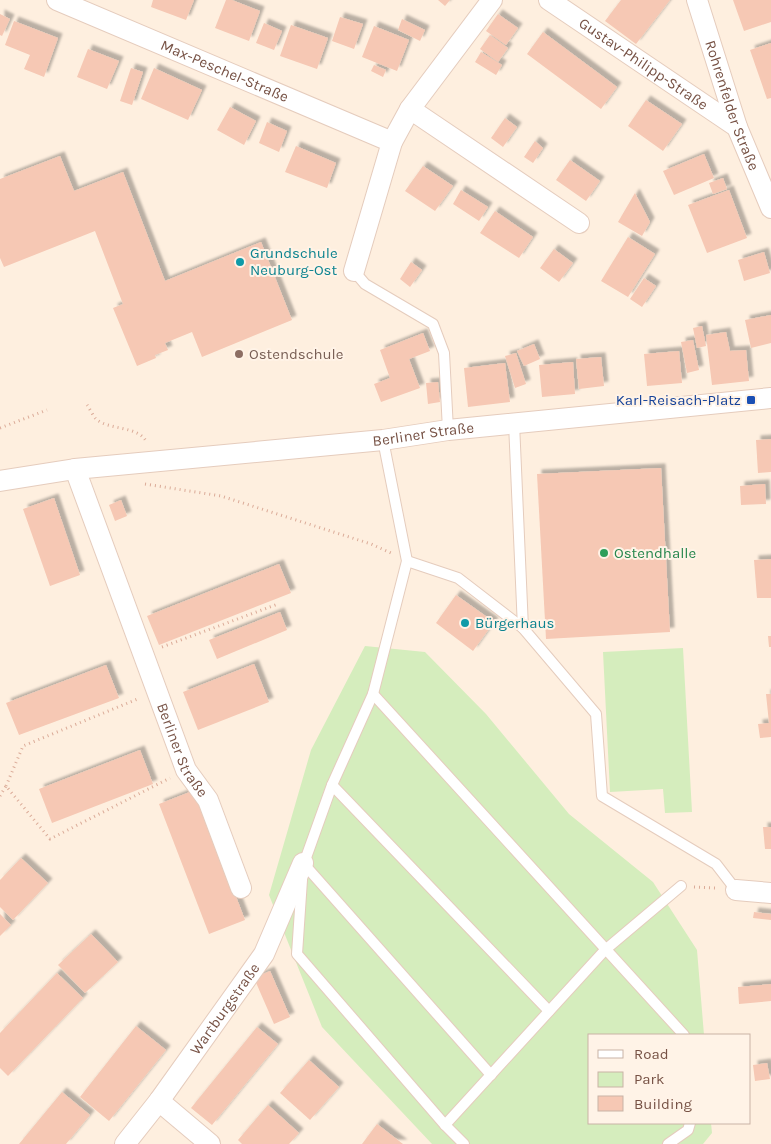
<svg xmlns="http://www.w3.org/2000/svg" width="771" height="1144" font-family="Karla,sans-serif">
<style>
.green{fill:#d5edbd}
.building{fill:#f6c8b4;filter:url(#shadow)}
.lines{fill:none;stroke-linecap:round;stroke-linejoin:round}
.service-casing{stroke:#e5ccbd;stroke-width:12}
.minor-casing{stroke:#e5ccbd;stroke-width:22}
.path{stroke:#dbab98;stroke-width:3;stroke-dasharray:1 4;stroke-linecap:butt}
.service{stroke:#fff;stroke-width:10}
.minor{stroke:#fff;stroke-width:20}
.culture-dot{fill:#0f9aa8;stroke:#fff3e7;stroke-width:2}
.education-dot{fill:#8d6e63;stroke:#fff3e7;stroke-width:2}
.transit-dot{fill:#1a4fb4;stroke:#fff3e7;stroke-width:2}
.leisure-dot{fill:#2e9e5b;stroke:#fff3e7;stroke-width:2}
.labels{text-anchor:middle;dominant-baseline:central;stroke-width:4;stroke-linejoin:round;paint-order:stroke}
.street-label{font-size:15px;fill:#775245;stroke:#fff3e7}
.culture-label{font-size:15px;fill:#0d838f;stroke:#fff3e7;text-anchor:start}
.education-label{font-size:15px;fill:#785e54;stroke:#fff3e7;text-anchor:start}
.transit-label{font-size:15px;fill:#164399;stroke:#fff3e7;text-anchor:end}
.leisure-label{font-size:15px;fill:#27864d;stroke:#fff3e7;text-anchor:start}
</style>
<defs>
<filter id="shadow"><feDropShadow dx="4.5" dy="-4.5" stdDeviation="1" flood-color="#0004"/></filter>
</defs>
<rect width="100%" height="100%" fill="#feefdf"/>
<g class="green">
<path d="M365,646L425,652L486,714L569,814L653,882L697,950L704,1035H590V1123H711L712,1133L703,1144H432L322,1027L269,895L311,750Z"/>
<path d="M683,648L692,812L665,813L663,789L610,792L603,652Z"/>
</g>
<g class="building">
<path d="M153,0H194L186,20L151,7Z"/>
<path d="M226,0H232L260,11L249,41L215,28Z"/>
<path d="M438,0H450L445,6Z"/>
<path d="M621,0H670L636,44L605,21Z"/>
<path d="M733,0H771V22L744,31Z"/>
<path d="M0,14L10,19L2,36L0,35Z"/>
<path d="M498,14L518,28L506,45L486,31Z"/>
<path d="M340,17L363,24L354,49L332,41Z"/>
<path d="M402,19L425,30L420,41L398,30Z"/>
<path d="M14,21L58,38L44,77L24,69L30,55L5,45Z"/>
<path d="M264,23L282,31L274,50L256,43Z"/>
<path d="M291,25L328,38L317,69L280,56Z"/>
<path d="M374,26L409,40L397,71L362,57Z"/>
<path d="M543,32L617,87L601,109L527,54Z"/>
<path d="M490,35L508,48L498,62L480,49Z"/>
<path d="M771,43V98L767,99L750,50Z"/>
<path d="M88,49L119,61L107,89L77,77Z"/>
<path d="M481,52L502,65L496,75L475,62Z"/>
<path d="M374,65L386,70L383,77L371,71Z"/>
<path d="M131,68L143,72L132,105L120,101Z"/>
<path d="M154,68L202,90L188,120L141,99Z"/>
<path d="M646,100L682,124L663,151L628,126Z"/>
<path d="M230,107L256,121L244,145L217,130Z"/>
<path d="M505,118L517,127L503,147L491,138Z"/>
<path d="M267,122L287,131L279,152L259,143Z"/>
<path d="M535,141L543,148L533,163L524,157Z"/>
<path d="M296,146L336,163L327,188L285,172Z"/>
<path d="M704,154L714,178L674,195L663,171Z"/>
<path d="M60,156L74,191L123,172L165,281L261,242L292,320L202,357L192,332L165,343L168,350L155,355L156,358L137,366L113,308L123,304L95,231L4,267L0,258V179Z"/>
<path d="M570,160L600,181L586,201L556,180Z"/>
<path d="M423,166L453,186L435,211L405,191Z"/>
<path d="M723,178L727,189L713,194L709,183Z"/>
<path d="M461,190L488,207L479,221L453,204Z"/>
<path d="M729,190L747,238L707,253L688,205Z"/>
<path d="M635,193L650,222L642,236L618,222Z"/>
<path d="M495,211L533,237L519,258L480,233Z"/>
<path d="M628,237L655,254L628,297L601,281Z"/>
<path d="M554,249L573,263L559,282L540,268Z"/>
<path d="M764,252L770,273L744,281L738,260Z"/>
<path d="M411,262L422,270L410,287L400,279Z"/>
<path d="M644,278L656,286L642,307L630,299Z"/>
<path d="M771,315V343L751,348L745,320Z"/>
<path d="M702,326L706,346L697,348L693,328Z"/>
<path d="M726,332L730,351L746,350L749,381L712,385L706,335Z"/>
<path d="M423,333L430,351L409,359L420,388L381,402L374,384L390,378L380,350Z"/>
<path d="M693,340L699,370L687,373L681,342Z"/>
<path d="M534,344L540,359L524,366L517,351Z"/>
<path d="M679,351L682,383L647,386L644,354Z"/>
<path d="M516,353L526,384L515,388L505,356Z"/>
<path d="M601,357L604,386L579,389L576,359Z"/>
<path d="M573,362L575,394L542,397L539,365Z"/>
<path d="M505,363L510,402L468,407L464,368Z"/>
<path d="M438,382L440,402L428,404L426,383Z"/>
<path d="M771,439V472L758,473L756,440Z"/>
<path d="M661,468L670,632L546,639L537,474Z"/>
<path d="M765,484L766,504L741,505L740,486Z"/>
<path d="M54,498L80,575L50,586L23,509Z"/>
<path d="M121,500L127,516L115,521L109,505Z"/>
<path d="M771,559V598H757L754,560Z"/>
<path d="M279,564L291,593L159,645L147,616Z"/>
<path d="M456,595L494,622L473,651L436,623Z"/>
<path d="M280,612L287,630L217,659L209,640Z"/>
<path d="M768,636H771V647H769Z"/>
<path d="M254,664L269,702L198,730L183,692Z"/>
<path d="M106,665L119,698L19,735L6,703Z"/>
<path d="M766,694H771V737L760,738L758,724L769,723Z"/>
<path d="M140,750L153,784L52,823L39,789Z"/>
<path d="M195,790L245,920L209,934L159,804Z"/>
<path d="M763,827H771V849H765Z"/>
<path d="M21,858L48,883L13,920L0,907V880Z"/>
<path d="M754,912L771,914V920L753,918Z"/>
<path d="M0,914L11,925L0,936Z"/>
<path d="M91,934L118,962L85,993L58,965Z"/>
<path d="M270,971L290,1017L274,1024L254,978Z"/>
<path d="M57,973L83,998L8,1076L0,1068V1033Z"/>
<path d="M771,984V1001L739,1004L738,987Z"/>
<path d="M136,1026L166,1050L109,1121L80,1097Z"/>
<path d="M257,1027L278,1044L212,1125L191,1108Z"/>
<path d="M309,1060L339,1087L310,1120L280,1093Z"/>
<path d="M767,1063L770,1079L755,1081L753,1065Z"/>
<path d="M62,1092L90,1115L66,1144H19Z"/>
<path d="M268,1105L299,1133L289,1144H242L238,1140Z"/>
<path d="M377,1124L403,1144H362Z"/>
</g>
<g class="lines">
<g class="service-casing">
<g id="service">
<path d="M354,271L365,284L433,324L444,353L448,430"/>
<path d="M514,423L523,628"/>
<path d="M407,561L458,578L523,628L596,714L602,796L716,864L736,890"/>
<path d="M373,694L684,1035"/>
<path d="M332,785L549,1011"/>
<path d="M303,863L491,1075"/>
<path d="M303,866L332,785L373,694L407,561L383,440"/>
<path d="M302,880L297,954L445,1125L464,1144"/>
<path d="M445,1125L605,950L681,886"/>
<path d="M668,1144L688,1130L690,1123"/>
</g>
</g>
<g class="minor-casing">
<g id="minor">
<path id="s1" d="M57,0L392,142"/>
<path id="s2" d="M549,0L737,127"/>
<path id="s3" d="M697,0L737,127L771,208"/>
<path d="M410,109L579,223"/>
<path d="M354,271L392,142L410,109L492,0"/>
<path id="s4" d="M75,469L186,770L208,800L241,888"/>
<path id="s5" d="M0,481L75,469L383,440L448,430L771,398"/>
<path d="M736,890L771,893"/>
<path d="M159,1101L210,1144"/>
<path id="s6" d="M125,1144L159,1101L264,954L303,863"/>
</g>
</g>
<g class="path">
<path d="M87,405C90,409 93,416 96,419C110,431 139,425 147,443"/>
<path d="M0,428L47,410"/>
<path d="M145,484L221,496L371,544L391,553"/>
<path d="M162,647L278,604"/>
<path d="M6,786L23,746L140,698"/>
<path d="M0,796L6,786L50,839L170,778"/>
<path d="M694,887L715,888"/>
</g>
<use href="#service" class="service"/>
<use href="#minor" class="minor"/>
</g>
<g class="culture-dot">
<circle cx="240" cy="262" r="5"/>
<circle cx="465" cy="623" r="5"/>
</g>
<circle class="education-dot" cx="239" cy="354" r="5"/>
<rect class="transit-dot" x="746" y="395" width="10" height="10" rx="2.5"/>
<circle class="leisure-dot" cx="604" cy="553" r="5"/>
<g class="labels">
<g class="street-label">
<text stroke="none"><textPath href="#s2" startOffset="114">Gustav-Philipp-Straße</textPath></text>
<text stroke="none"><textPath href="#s1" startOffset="182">Max-Peschel-Straße</textPath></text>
<text stroke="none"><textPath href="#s3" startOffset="111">Rohrenfelder Straße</textPath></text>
<text stroke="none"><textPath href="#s5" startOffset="426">Berliner Straße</textPath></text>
<text stroke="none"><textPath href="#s4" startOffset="301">Berliner Straße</textPath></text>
<text stroke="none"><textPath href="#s6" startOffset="168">Wartburgstraße</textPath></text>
</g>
<g class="culture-label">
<text x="250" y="253">Grundschule<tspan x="250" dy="17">Neuburg-Ost</tspan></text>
<text x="475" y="623">Bürgerhaus</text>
</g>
<g class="education-label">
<text x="249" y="354">Ostendschule</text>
</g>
<g class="transit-label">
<text x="741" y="400">Karl-Reisach-Platz</text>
</g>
<g class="leisure-label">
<text x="614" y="553">Ostendhalle</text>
</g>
</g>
<rect x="588" y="1034" width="162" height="90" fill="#fff3e7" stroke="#c9b3a6"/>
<rect x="598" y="1050" width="25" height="8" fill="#ffffff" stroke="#c9b3a6"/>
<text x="634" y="1059" font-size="15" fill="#775245">Road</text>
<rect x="598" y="1072" width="25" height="15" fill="#d5edbd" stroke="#c9b3a6"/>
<text x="634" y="1084" font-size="15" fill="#775245">Park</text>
<rect x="598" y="1096" width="25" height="15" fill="#f6c8b4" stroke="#c9b3a6"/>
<text x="634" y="1109" font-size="15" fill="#775245">Building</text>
</svg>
